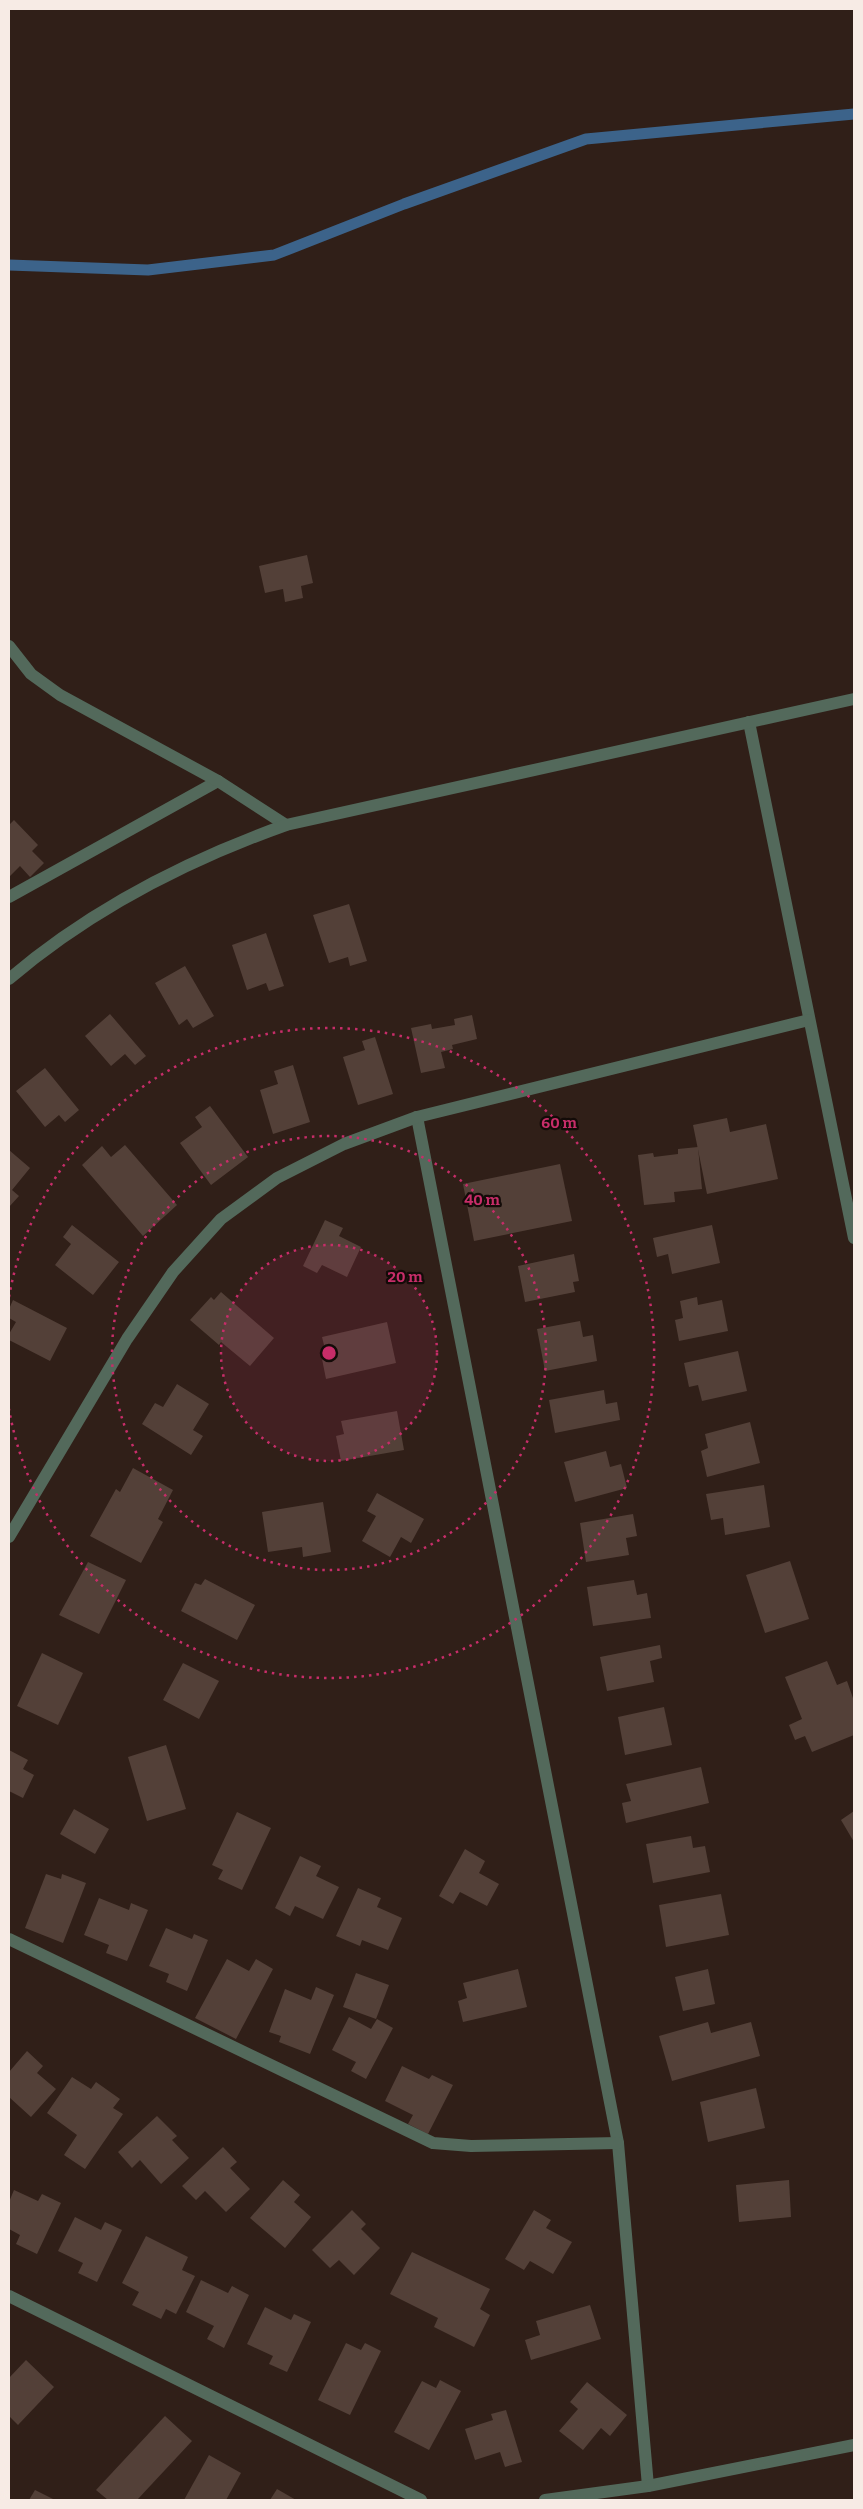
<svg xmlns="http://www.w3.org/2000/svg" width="863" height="2509" font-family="Bitter,serif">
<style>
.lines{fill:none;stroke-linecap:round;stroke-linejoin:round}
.stream{stroke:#3c638a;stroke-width:11}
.building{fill:#534038}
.lane{stroke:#53695b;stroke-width:12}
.street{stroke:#53695b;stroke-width:12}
.ring{fill:none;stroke:#c72d69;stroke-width:2.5;stroke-dasharray:2.5 5}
.centre{fill:#c72d69;stroke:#130b08;stroke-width:2.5}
.ring-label{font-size:15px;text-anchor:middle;font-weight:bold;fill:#c72d69;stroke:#130b08;stroke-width:4.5;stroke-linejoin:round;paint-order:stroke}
</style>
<rect width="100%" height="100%" fill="#301f18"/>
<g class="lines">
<path class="stream" d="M9,265L148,270L274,255L404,204L586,139L854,114"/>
</g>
<g class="building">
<path d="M307,555L313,583L301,586L303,598L285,602L283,589L265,593L259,566Z"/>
<path d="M14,820L38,845L32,851L44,863L30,877L20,866L9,877V825Z"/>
<path d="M349,904L367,961L350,966L348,957L329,963L313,915Z"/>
<path d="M266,933L284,986L269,991L266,983L247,990L232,945Z"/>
<path d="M185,966L214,1016L193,1028L187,1019L179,1025L155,983Z"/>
<path d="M110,1014L146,1056L135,1065L125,1054L111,1066L85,1036Z"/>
<path d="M472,1015L477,1039L452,1045L453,1049L441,1052L445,1068L421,1073L411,1028L431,1024L432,1029L455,1025L454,1019Z"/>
<path d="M375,1037L393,1094L358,1105L343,1057L365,1050L362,1041Z"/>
<path d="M293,1065L310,1122L273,1134L260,1090L278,1084L274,1071Z"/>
<path d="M45,1068L79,1110L65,1122L59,1115L45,1127L16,1091Z"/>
<path d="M210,1106L248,1157L211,1185L180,1143L202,1127L195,1117Z"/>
<path d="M727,1118L730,1132L766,1124L778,1179L707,1194L693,1125Z"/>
<path d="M125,1145L177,1205L143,1236L82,1165L102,1146L111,1157Z"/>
<path d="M698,1147L702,1189L674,1192L675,1202L644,1205L638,1155L653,1153L654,1157L678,1154V1149Z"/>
<path d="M9,1150L30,1168L12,1190L19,1196L9,1207Z"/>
<path d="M560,1164L572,1221L474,1241L463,1184Z"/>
<path d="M325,1220L343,1228L339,1236L361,1247L347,1277L322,1265L317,1273L303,1266Z"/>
<path d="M72,1225L119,1262L93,1295L55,1265L71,1244L63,1237Z"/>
<path d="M712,1225L720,1263L672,1274L668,1254L657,1257L653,1238Z"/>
<path d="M574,1254L579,1281L573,1282L575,1292L525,1302L518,1266Z"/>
<path d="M221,1292L274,1338L250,1366L221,1342L219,1345L190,1320L211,1297L214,1300Z"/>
<path d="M697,1297L698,1305L722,1300L728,1331L679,1341L675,1320L683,1318L680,1301Z"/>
<path d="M13,1300L67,1328L50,1361L9,1340V1334L16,1322L9,1318V1309Z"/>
<path d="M580,1321L583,1337L593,1335L597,1361L545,1371L537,1329Z"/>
<path d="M387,1322L396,1363L326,1379L321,1354L326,1353L322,1337Z"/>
<path d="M738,1351L747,1391L702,1401L698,1385L689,1387L684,1363Z"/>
<path d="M177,1384L209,1404L193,1430L203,1436L191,1455L142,1424L155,1403L163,1407Z"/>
<path d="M604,1390L606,1404L617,1402L620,1420L555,1433L549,1400Z"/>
<path d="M397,1411L404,1450L341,1461L336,1436L344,1434L341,1421Z"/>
<path d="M750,1422L760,1463L707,1477L701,1451L708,1448L705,1434Z"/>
<path d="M606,1451L610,1467L621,1464L627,1488L575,1502L564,1462Z"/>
<path d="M133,1468L173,1490L158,1519L163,1522L141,1563L90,1536L116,1489L120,1492Z"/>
<path d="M764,1485L770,1527L725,1535L723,1518L711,1520L706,1494Z"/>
<path d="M377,1493L424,1519L411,1543L401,1537L390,1557L362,1541L376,1516L367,1511Z"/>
<path d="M323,1502L331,1552L303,1557L302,1547L268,1552L262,1512Z"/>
<path d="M633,1514L637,1536L626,1538L629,1555L586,1562L580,1523Z"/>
<path d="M790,1561L809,1619L765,1633L746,1575Z"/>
<path d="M88,1562L126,1580L99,1634L59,1615Z"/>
<path d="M205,1579L255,1605L237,1640L181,1611L195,1583L201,1585Z"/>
<path d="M634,1580L637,1595L647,1593L651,1618L593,1626L587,1587Z"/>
<path d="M660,1645L662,1658L650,1661L654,1682L607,1691L600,1657Z"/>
<path d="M42,1653L83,1673L58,1725L17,1706Z"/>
<path d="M827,1661L837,1685L847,1681L854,1701V1735L812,1752L805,1736L795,1740L789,1725L802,1719L785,1677Z"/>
<path d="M183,1663L219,1681L199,1719L163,1700Z"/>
<path d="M664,1707L672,1745L625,1755L618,1717Z"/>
<path d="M166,1745L186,1809L147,1821L128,1757Z"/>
<path d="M9,1750L28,1760L23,1769L34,1775L23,1798L9,1791Z"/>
<path d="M701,1767L709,1803L626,1823L622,1803L631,1801L626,1784Z"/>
<path d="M74,1809L109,1829L95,1854L60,1834Z"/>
<path d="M854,1811V1842L841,1820Z"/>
<path d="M237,1812L271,1828L242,1890L218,1879L223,1870L212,1865Z"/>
<path d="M691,1836L693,1848L705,1846L710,1872L653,1883L646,1844Z"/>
<path d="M465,1849L485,1861L479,1873L499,1884L487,1906L460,1892L453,1904L439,1896Z"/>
<path d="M300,1856L321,1866L316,1876L339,1887L323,1919L295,1906L290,1916L275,1908Z"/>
<path d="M46,1874L61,1879L62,1874L86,1883L63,1943L25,1928Z"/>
<path d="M358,1888L381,1898L377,1907L402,1918L388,1950L362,1940L360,1946L336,1936Z"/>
<path d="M721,1894L729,1935L666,1947L659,1905Z"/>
<path d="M99,1898L129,1910L131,1903L148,1910L127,1961L106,1953L109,1945L84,1935Z"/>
<path d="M166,1928L192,1939L194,1934L208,1940L187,1991L166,1982L169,1974L149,1966Z"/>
<path d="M227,1959L249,1971L256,1959L273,1969L236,2039L195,2018Z"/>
<path d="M518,1969L527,2007L463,2022L458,2001L467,1998L463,1983Z"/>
<path d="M708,1969L715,2004L683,2011L675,1977Z"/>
<path d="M356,1973L389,1985L376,2019L343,2007Z"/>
<path d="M316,1987L334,1995L310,2054L279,2042L281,2036L269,2032L285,1989L311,2000Z"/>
<path d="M349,2017L371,2029L377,2019L393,2028L366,2079L351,2071L356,2062L332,2050Z"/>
<path d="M708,2022L711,2033L751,2022L760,2056L672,2081L659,2036Z"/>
<path d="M27,2051L43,2066L37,2073L56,2089L31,2117L9,2097V2072Z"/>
<path d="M402,2066L429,2079L432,2075L453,2085L428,2134L408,2124L413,2115L385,2101Z"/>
<path d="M72,2077L91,2089L96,2082L120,2099L113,2108L123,2114L85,2169L64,2155L77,2135L47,2113Z"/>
<path d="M756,2088L765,2128L708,2142L700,2102Z"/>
<path d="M157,2116L177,2136L172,2140L189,2158L161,2184L140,2160L132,2168L118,2152Z"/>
<path d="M223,2147L237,2162L230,2168L250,2189L226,2212L205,2191L196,2200L182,2186Z"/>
<path d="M283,2180L300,2195L294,2202L311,2217L285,2248L250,2218Z"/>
<path d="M789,2180L791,2217L739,2222L736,2185Z"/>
<path d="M14,2190L38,2201L42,2194L61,2203L37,2254L16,2244L20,2235L9,2229V2202Z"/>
<path d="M352,2210L366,2224L361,2229L380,2248L354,2275L339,2260L330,2268L312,2250Z"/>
<path d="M534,2210L551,2220L546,2228L572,2242L553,2274L530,2261L524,2270L505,2259Z"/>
<path d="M75,2217L101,2230L105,2222L122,2230L97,2282L78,2273L83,2263L58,2251Z"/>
<path d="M146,2236L188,2257L182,2270L195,2276L176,2314L166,2309L161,2319L132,2305L139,2292L122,2283Z"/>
<path d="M412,2252L490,2289L480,2309L490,2315L474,2347L434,2327L438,2318L390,2294Z"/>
<path d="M201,2280L228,2293L232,2286L249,2295L224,2348L207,2339L214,2326L186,2312Z"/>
<path d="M590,2305L601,2339L531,2360L525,2340L540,2335L536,2321Z"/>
<path d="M265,2307L291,2320L294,2314L311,2322L287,2372L269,2364L273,2356L247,2344Z"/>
<path d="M346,2343L361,2350L365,2343L381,2351L350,2415L318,2400Z"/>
<path d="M26,2360L54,2387L18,2425L9,2416V2378Z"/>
<path d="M440,2380L461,2391L429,2450L394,2432L422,2381L436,2388Z"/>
<path d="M587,2382L627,2415L610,2436L601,2428L583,2450L559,2431L578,2409L570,2402Z"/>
<path d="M506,2410L522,2462L505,2467L500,2452L475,2460L465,2429L493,2420L491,2414Z"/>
<path d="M165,2416L192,2441L137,2500H108L96,2490Z"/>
<path d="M209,2455L241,2473L226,2500H184Z"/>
<path d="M277,2489L296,2500H270Z"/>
<path d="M35,2490L55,2500H29Z"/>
</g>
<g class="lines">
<path class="lane" d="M9,897L218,781"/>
<g class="street">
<path d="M9,646L31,674L60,695L218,781L286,825"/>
<path d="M749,722L854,1238"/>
<path d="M9,979C90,910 185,861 286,825L854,699"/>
<path d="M417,1117L618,2143L648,2486"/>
<path d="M9,1537L127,1339L173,1272L221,1219L277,1178L344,1144L417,1117L809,1020"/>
<path d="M9,1939L433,2143L471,2146L618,2143"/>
<path d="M9,2296L421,2500"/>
<path d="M545,2500L648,2486L854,2445"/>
</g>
</g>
<circle cx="329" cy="1353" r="108" fill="#c72d69" fill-opacity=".12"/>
<g class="ring">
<circle cx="329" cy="1353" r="108"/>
<circle cx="329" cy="1353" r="217"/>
<path d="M9 1297A325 325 0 1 1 9 1409"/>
</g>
<circle cx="329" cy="1353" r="8" class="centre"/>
<g class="ring-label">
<text x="559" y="1128">60 m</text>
<text x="482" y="1205">40 m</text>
<text x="405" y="1282">20 m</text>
</g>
<rect width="863" height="2509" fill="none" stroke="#f7ebe5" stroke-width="20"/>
</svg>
